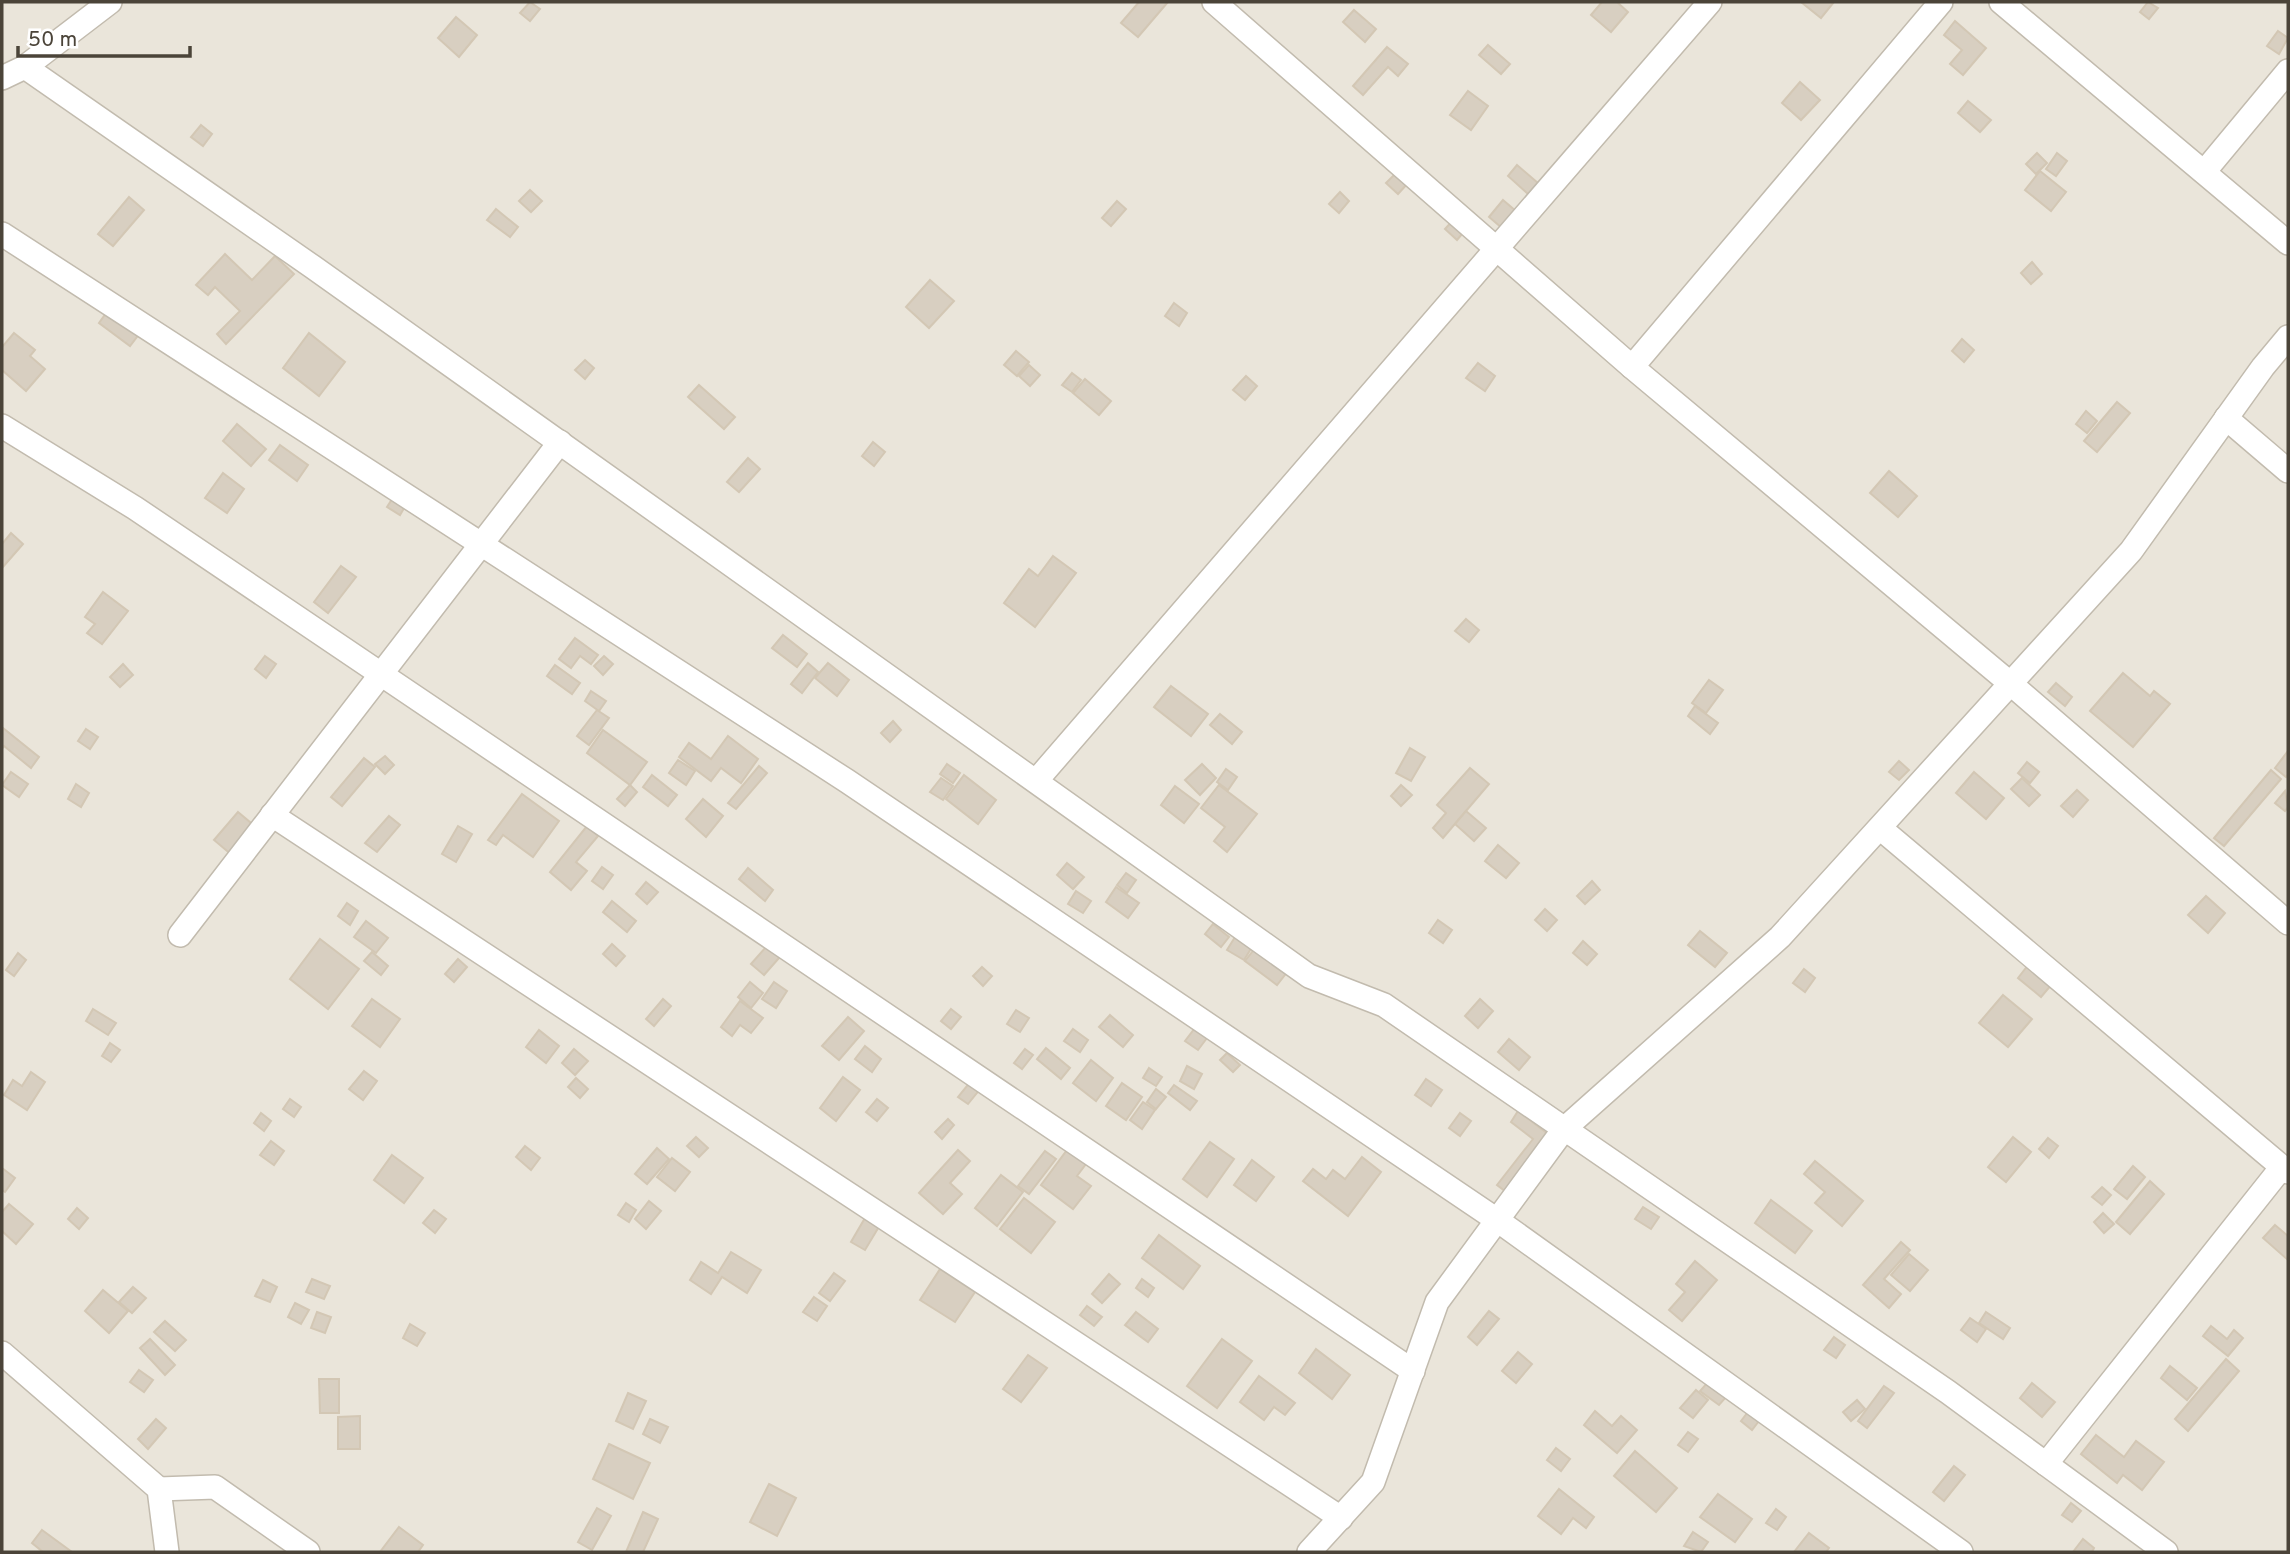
<svg xmlns="http://www.w3.org/2000/svg" width="2290" height="1554" font-family="Overpass,sans-serif">
<style>
.residential{fill:#eae5da}
.building{fill:#d8cfc1;stroke:#d3c7b4;stroke-width:2}
.lines{fill:none;stroke-linecap:round;stroke-linejoin:round}
.minor-casing{stroke:#c2bbae;stroke-width:26}
.minor{stroke:#fff;stroke-width:23}
</style>
<rect width="100%" height="100%" fill="#f6f3ec"/>
<rect class="residential" x="2" y="2" width="2286" height="1550"/>
<g class="building">
<path d="M530,2L540,9L530,21L520,13Z"/>
<path d="M1139,2H1168L1138,37L1121,23Z"/>
<path d="M1602,2H1617L1628,12L1611,32L1591,15Z"/>
<path d="M1801,2H1834L1821,18Z"/>
<path d="M2148,2L2158,8L2149,19L2140,12Z"/>
<path d="M1354,10L1376,29L1365,42L1343,22Z"/>
<path d="M456,17L477,35L459,57L438,38Z"/>
<path d="M1955,21L1986,48L1963,75L1950,64L1962,50L1944,35Z"/>
<path d="M2278,31L2288,38L2279,54L2267,46Z"/>
<path d="M1488,45L1510,64L1501,74L1479,55Z"/>
<path d="M1387,47L1408,64L1398,76L1388,67L1363,95L1353,86Z"/>
<path d="M1800,82L1820,100L1801,120L1782,103Z"/>
<path d="M1468,91L1488,106L1471,130L1450,115Z"/>
<path d="M1968,101L1991,120L1980,132L1958,113Z"/>
<path d="M201,125L212,134L203,146L191,137Z"/>
<path d="M2037,153L2047,163L2036,174L2026,164Z"/>
<path d="M2057,153L2067,161L2056,176L2046,169Z"/>
<path d="M1517,165L1546,190L1537,202L1508,176Z"/>
<path d="M2040,171L2066,192L2051,211L2025,190Z"/>
<path d="M1396,173L1408,183L1398,194L1386,183Z"/>
<path d="M530,190L542,201L531,212L519,201Z"/>
<path d="M1340,192L1349,201L1339,213L1329,204Z"/>
<path d="M129,197L144,210L113,246L98,234Z"/>
<path d="M1503,200L1523,217L1509,234L1489,217Z"/>
<path d="M1117,201L1126,209L1111,226L1102,218Z"/>
<path d="M496,209L518,227L510,237L487,220Z"/>
<path d="M1456,217L1468,227L1457,240L1445,229Z"/>
<path d="M225,254L252,280L275,256L294,274L226,344L217,334L240,311L215,287L208,295L196,285Z"/>
<path d="M2032,262L2042,274L2031,284L2021,273Z"/>
<path d="M930,280L954,301L929,328L906,307Z"/>
<path d="M1174,303L1187,313L1179,326L1165,316Z"/>
<path d="M109,309L140,333L130,346L99,323Z"/>
<path d="M14,333L35,350L30,356L45,369L26,391L2,370V347Z"/>
<path d="M309,333L345,362L319,396L283,368Z"/>
<path d="M1962,339L1974,350L1964,362L1952,351Z"/>
<path d="M1016,351L1029,362L1017,376L1004,365Z"/>
<path d="M585,360L594,368L585,379L575,370Z"/>
<path d="M1478,363L1495,376L1485,391L1466,378Z"/>
<path d="M1029,365L1040,375L1030,386L1019,376Z"/>
<path d="M1072,373L1081,380L1072,392L1062,385Z"/>
<path d="M1246,376L1257,386L1245,400L1233,390Z"/>
<path d="M1085,379L1111,401L1099,415L1073,393Z"/>
<path d="M699,385L735,417L724,429L688,397Z"/>
<path d="M2117,402L2130,413L2097,452L2084,441Z"/>
<path d="M2086,411L2097,421L2087,433L2076,424Z"/>
<path d="M237,424L266,449L251,466L223,441Z"/>
<path d="M873,442L885,452L874,466L862,456Z"/>
<path d="M280,445L308,465L297,481L269,460Z"/>
<path d="M748,458L760,469L739,492L727,482Z"/>
<path d="M1889,471L1917,496L1898,517L1870,493Z"/>
<path d="M223,473L244,489L227,513L205,498Z"/>
<path d="M394,496L407,503L400,515L387,507Z"/>
<path d="M11,533L23,544L2,568V544Z"/>
<path d="M1053,556L1076,573L1035,627L1004,603L1029,569L1038,576Z"/>
<path d="M341,566L356,577L328,613L314,602Z"/>
<path d="M103,592L128,611L102,644L87,633L95,624L85,617Z"/>
<path d="M1466,619L1479,630L1469,642L1455,631Z"/>
<path d="M783,635L807,654L797,667L772,648Z"/>
<path d="M575,638L598,655L591,664L580,656L571,668L559,659Z"/>
<path d="M265,656L276,664L266,678L255,669Z"/>
<path d="M604,656L613,664L603,675L594,666Z"/>
<path d="M808,663L818,672L802,693L791,684Z"/>
<path d="M828,663L849,680L837,696L815,678Z"/>
<path d="M123,664L133,675L120,687L110,677Z"/>
<path d="M555,665L580,683L572,694L547,676Z"/>
<path d="M2123,673L2150,696L2154,691L2170,704L2133,747L2090,711Z"/>
<path d="M1709,680L1723,690L1706,713L1692,703Z"/>
<path d="M2056,683L2072,697L2065,706L2048,692Z"/>
<path d="M1171,686L1208,714L1191,736L1154,707Z"/>
<path d="M591,691L606,701L599,711L585,701Z"/>
<path d="M1695,706L1718,723L1710,734L1688,716Z"/>
<path d="M597,710L609,718L589,745L577,736Z"/>
<path d="M1220,714L1242,732L1232,744L1210,725Z"/>
<path d="M893,721L901,730L890,742L881,733Z"/>
<path d="M3,728L39,757L31,768L4,746L2,749Z"/>
<path d="M86,729L98,737L90,749L78,741Z"/>
<path d="M603,730L647,762L630,785L587,753Z"/>
<path d="M728,736L758,759L741,783L721,768L711,781L679,757L689,743L711,759Z"/>
<path d="M1410,748L1425,757L1411,781L1396,773Z"/>
<path d="M2288,751V774L2286,777L2275,768Z"/>
<path d="M385,756L394,765L385,774L375,764Z"/>
<path d="M364,758L375,767L342,806L331,797Z"/>
<path d="M678,760L695,771L686,785L669,773Z"/>
<path d="M1899,761L1909,770L1899,780L1889,772Z"/>
<path d="M2027,762L2039,772L2030,783L2018,773Z"/>
<path d="M947,764L960,773L953,783L940,774Z"/>
<path d="M1202,764L1216,778L1200,795L1185,780Z"/>
<path d="M759,766L767,773L736,809L728,803Z"/>
<path d="M1470,768L1489,784L1443,838L1433,828L1446,813L1437,805Z"/>
<path d="M1226,769L1237,777L1228,790L1217,782Z"/>
<path d="M2271,770L2281,779L2224,846L2214,838Z"/>
<path d="M11,772L28,784L19,797L2,785Z"/>
<path d="M1974,772L2004,798L1986,819L1956,793Z"/>
<path d="M652,775L677,795L668,806L643,787Z"/>
<path d="M964,775L996,800L978,824L946,799Z"/>
<path d="M941,778L953,786L943,800L930,792Z"/>
<path d="M2022,778L2040,795L2029,806L2011,789Z"/>
<path d="M76,784L89,793L81,807L68,799Z"/>
<path d="M630,785L637,792L625,806L617,799Z"/>
<path d="M1219,785L1257,814L1227,852L1214,841L1225,827L1201,808Z"/>
<path d="M1401,785L1412,795L1401,806L1391,796Z"/>
<path d="M1175,786L1199,804L1184,823L1161,805Z"/>
<path d="M2077,790L2088,800L2073,817L2061,806Z"/>
<path d="M2285,791L2288,807L2285,811L2275,803Z"/>
<path d="M522,794L559,821L533,857L503,835L496,845L488,840Z"/>
<path d="M703,799L723,816L706,837L686,819Z"/>
<path d="M1466,811L1486,828L1474,841L1455,824Z"/>
<path d="M238,812L263,833L239,861L214,840Z"/>
<path d="M389,816L400,825L377,852L365,843Z"/>
<path d="M458,826L472,834L456,862L442,854Z"/>
<path d="M587,826L598,836L576,862L587,871L571,890L550,872Z"/>
<path d="M1498,845L1519,863L1506,878L1485,861Z"/>
<path d="M1067,863L1084,877L1073,889L1057,875Z"/>
<path d="M602,867L613,875L603,889L592,881Z"/>
<path d="M748,868L773,890L765,901L739,879Z"/>
<path d="M1126,873L1136,880L1127,893L1117,885Z"/>
<path d="M1592,881L1600,890L1585,904L1577,896Z"/>
<path d="M646,882L658,892L647,904L636,894Z"/>
<path d="M1116,887L1139,903L1128,918L1106,902Z"/>
<path d="M1076,891L1091,901L1083,913L1068,904Z"/>
<path d="M2206,896L2225,913L2208,933L2188,915Z"/>
<path d="M612,901L636,921L627,932L603,912Z"/>
<path d="M347,903L358,911L350,925L338,916Z"/>
<path d="M1545,909L1557,920L1547,931L1535,920Z"/>
<path d="M1438,920L1452,930L1443,943L1429,933Z"/>
<path d="M366,921L388,938L376,953L354,937Z"/>
<path d="M1213,924L1229,937L1221,947L1205,934Z"/>
<path d="M1700,931L1727,953L1715,967L1688,945Z"/>
<path d="M1235,937L1252,947L1244,960L1227,950Z"/>
<path d="M320,939L359,969L328,1009L290,979Z"/>
<path d="M773,939L786,950L764,975L751,964Z"/>
<path d="M1583,941L1597,954L1587,965L1573,953Z"/>
<path d="M612,944L625,956L616,966L603,954Z"/>
<path d="M1256,947L1288,971L1277,985L1245,961Z"/>
<path d="M372,952L388,966L381,975L364,961Z"/>
<path d="M18,953L26,960L14,976L6,970Z"/>
<path d="M458,959L467,967L454,982L445,974Z"/>
<path d="M2029,964L2052,984L2041,997L2018,978Z"/>
<path d="M982,967L992,976L983,986L973,976Z"/>
<path d="M1804,969L1815,978L1805,992L1793,983Z"/>
<path d="M750,982L763,993L751,1008L738,997Z"/>
<path d="M774,982L787,991L776,1008L762,999Z"/>
<path d="M2003,995L2032,1019L2008,1047L1979,1023Z"/>
<path d="M372,999L400,1019L380,1047L352,1026Z"/>
<path d="M663,999L671,1006L654,1026L646,1019Z"/>
<path d="M1480,999L1493,1011L1478,1028L1465,1016Z"/>
<path d="M740,1001L763,1018L751,1033L740,1025L732,1036L721,1027Z"/>
<path d="M93,1009L116,1023L108,1035L86,1021Z"/>
<path d="M951,1009L961,1017L951,1029L941,1021Z"/>
<path d="M1016,1010L1029,1018L1020,1032L1007,1024Z"/>
<path d="M1110,1015L1133,1035L1123,1047L1099,1027Z"/>
<path d="M848,1017L864,1031L839,1060L822,1046Z"/>
<path d="M1195,1028L1207,1038L1198,1050L1185,1041Z"/>
<path d="M1073,1029L1088,1040L1080,1052L1064,1041Z"/>
<path d="M539,1030L559,1046L546,1063L526,1047Z"/>
<path d="M1509,1039L1530,1057L1519,1070L1498,1052Z"/>
<path d="M110,1043L120,1050L111,1062L102,1056Z"/>
<path d="M865,1046L881,1059L872,1072L855,1059Z"/>
<path d="M1046,1048L1070,1068L1061,1079L1037,1059Z"/>
<path d="M574,1049L588,1061L575,1075L562,1063Z"/>
<path d="M1025,1049L1033,1055L1022,1069L1014,1063Z"/>
<path d="M1227,1053L1240,1065L1233,1072L1220,1060Z"/>
<path d="M1091,1060L1113,1078L1096,1101L1073,1083Z"/>
<path d="M1187,1066L1202,1074L1194,1089L1180,1081Z"/>
<path d="M1149,1068L1162,1077L1156,1086L1143,1078Z"/>
<path d="M364,1071L377,1081L363,1100L349,1089Z"/>
<path d="M31,1072L45,1082L27,1110L4,1095L13,1080L22,1086Z"/>
<path d="M843,1077L860,1090L836,1121L820,1108Z"/>
<path d="M576,1078L588,1089L580,1098L568,1087Z"/>
<path d="M1426,1079L1442,1090L1431,1106L1415,1095Z"/>
<path d="M971,1081L980,1089L968,1104L958,1097Z"/>
<path d="M1122,1083L1142,1097L1126,1120L1106,1106Z"/>
<path d="M1174,1085L1197,1101L1190,1110L1168,1093Z"/>
<path d="M1156,1089L1166,1097L1156,1109L1147,1102Z"/>
<path d="M290,1099L301,1107L294,1117L283,1109Z"/>
<path d="M877,1099L888,1108L877,1121L866,1112Z"/>
<path d="M1143,1102L1155,1110L1142,1129L1130,1120Z"/>
<path d="M1518,1111L1548,1134L1505,1191L1497,1185L1533,1139L1511,1122Z"/>
<path d="M261,1113L271,1121L264,1131L254,1123Z"/>
<path d="M1460,1113L1471,1121L1460,1136L1449,1128Z"/>
<path d="M948,1119L954,1125L942,1139L935,1132Z"/>
<path d="M696,1137L708,1148L699,1157L687,1146Z"/>
<path d="M2013,1137L2031,1152L2006,1182L1988,1167Z"/>
<path d="M2048,1138L2058,1146L2049,1158L2039,1149Z"/>
<path d="M271,1141L284,1151L274,1165L260,1155Z"/>
<path d="M1210,1142L1234,1159L1207,1197L1183,1179Z"/>
<path d="M525,1146L540,1158L531,1170L516,1157Z"/>
<path d="M657,1148L669,1159L647,1184L635,1174Z"/>
<path d="M958,1150L970,1161L950,1183L962,1194L943,1214L919,1193Z"/>
<path d="M1067,1150L1086,1164L1077,1176L1091,1186L1073,1209L1041,1185Z"/>
<path d="M1045,1151L1056,1159L1029,1194L1018,1186Z"/>
<path d="M392,1155L423,1178L404,1203L374,1180Z"/>
<path d="M1362,1157L1381,1172L1348,1216L1303,1181L1313,1169L1326,1179L1333,1170L1345,1179Z"/>
<path d="M672,1158L690,1172L675,1191L657,1177Z"/>
<path d="M1252,1160L1274,1177L1256,1201L1234,1185Z"/>
<path d="M1815,1161L1863,1201L1842,1226L1815,1203L1825,1192L1804,1174Z"/>
<path d="M2133,1166L2145,1177L2127,1199L2114,1189Z"/>
<path d="M2,1168L15,1178L5,1192L2,1190Z"/>
<path d="M1001,1175L1023,1192L997,1226L975,1208Z"/>
<path d="M2150,1181L2164,1194L2130,1234L2116,1222Z"/>
<path d="M2102,1187L2111,1195L2102,1205L2092,1197Z"/>
<path d="M1024,1198L1055,1222L1031,1253L1000,1229Z"/>
<path d="M1771,1200L1812,1231L1795,1253L1755,1223Z"/>
<path d="M649,1201L661,1211L646,1229L635,1219Z"/>
<path d="M626,1203L636,1210L629,1222L618,1215Z"/>
<path d="M9,1204L33,1224L16,1244L2,1231V1212Z"/>
<path d="M872,1206L886,1215L865,1250L851,1242Z"/>
<path d="M1643,1207L1659,1217L1651,1229L1635,1219Z"/>
<path d="M77,1208L88,1218L79,1229L68,1219Z"/>
<path d="M434,1210L446,1219L435,1233L423,1223Z"/>
<path d="M2103,1213L2114,1224L2104,1233L2094,1222Z"/>
<path d="M2275,1225L2288,1236V1260L2263,1238Z"/>
<path d="M1159,1235L1200,1266L1183,1289L1142,1258Z"/>
<path d="M1901,1242L1910,1250L1884,1279L1901,1294L1889,1308L1863,1285Z"/>
<path d="M731,1252L761,1270L747,1293L722,1277L711,1294L690,1280L701,1262L718,1273Z"/>
<path d="M1909,1254L1928,1270L1910,1291L1891,1275Z"/>
<path d="M1695,1261L1717,1280L1682,1321L1669,1310L1685,1292L1676,1284Z"/>
<path d="M940,1269L975,1292L955,1322L920,1300Z"/>
<path d="M834,1273L845,1281L830,1301L819,1293Z"/>
<path d="M1109,1274L1120,1284L1102,1303L1092,1294Z"/>
<path d="M312,1279L330,1286L324,1299L306,1292Z"/>
<path d="M1142,1279L1154,1288L1148,1297L1136,1288Z"/>
<path d="M263,1280L277,1287L270,1302L255,1296Z"/>
<path d="M133,1287L146,1298L132,1313L119,1302Z"/>
<path d="M103,1290L128,1311L109,1333L85,1311Z"/>
<path d="M814,1297L827,1306L817,1321L803,1312Z"/>
<path d="M295,1303L309,1310L301,1324L288,1317Z"/>
<path d="M1087,1306L1102,1317L1094,1326L1080,1315Z"/>
<path d="M1489,1311L1499,1319L1477,1345L1468,1337Z"/>
<path d="M317,1312L331,1317L325,1333L311,1328Z"/>
<path d="M1136,1312L1158,1329L1148,1342L1125,1325Z"/>
<path d="M1986,1312L2010,1328L2003,1339L1979,1323Z"/>
<path d="M1970,1318L1986,1329L1977,1342L1961,1330Z"/>
<path d="M165,1321L186,1340L175,1351L154,1332Z"/>
<path d="M410,1324L425,1333L417,1346L403,1338Z"/>
<path d="M2211,1326L2227,1339L2234,1330L2243,1338L2228,1356L2203,1336Z"/>
<path d="M1834,1337L1845,1345L1836,1358L1824,1350Z"/>
<path d="M150,1339L175,1365L165,1375L140,1348Z"/>
<path d="M1222,1339L1252,1361L1217,1408L1187,1386Z"/>
<path d="M1316,1349L1350,1375L1332,1399L1299,1373Z"/>
<path d="M1518,1352L1532,1364L1516,1383L1502,1371Z"/>
<path d="M1028,1355L1047,1368L1021,1402L1003,1389Z"/>
<path d="M2226,1359L2239,1371L2188,1431L2175,1419Z"/>
<path d="M2170,1366L2197,1388L2187,1400L2161,1378Z"/>
<path d="M139,1370L153,1380L144,1392L130,1382Z"/>
<path d="M1259,1376L1295,1403L1285,1415L1274,1407L1264,1420L1240,1402Z"/>
<path d="M319,1379H339V1413H320Z"/>
<path d="M1708,1382L1727,1396L1719,1405L1700,1391Z"/>
<path d="M2032,1383L2055,1402L2042,1417L2020,1398Z"/>
<path d="M1884,1386L1894,1393L1867,1428L1858,1421Z"/>
<path d="M1696,1390L1708,1400L1693,1418L1680,1408Z"/>
<path d="M628,1393L646,1401L633,1429L616,1421Z"/>
<path d="M1857,1400L1865,1409L1851,1421L1843,1412Z"/>
<path d="M1751,1408L1762,1417L1752,1430L1741,1421Z"/>
<path d="M1595,1411L1612,1426L1621,1416L1637,1430L1617,1453L1584,1425Z"/>
<path d="M360,1416V1449H338V1417Z"/>
<path d="M156,1419L166,1428L148,1449L138,1439Z"/>
<path d="M650,1419L668,1427L660,1443L643,1434Z"/>
<path d="M1688,1432L1698,1439L1688,1452L1678,1445Z"/>
<path d="M2096,1435L2124,1457L2136,1441L2164,1462L2142,1490L2123,1475L2117,1483L2081,1454Z"/>
<path d="M609,1444L650,1463L633,1499L593,1479Z"/>
<path d="M1556,1448L1570,1459L1561,1471L1547,1460Z"/>
<path d="M1635,1451L1677,1488L1656,1512L1614,1476Z"/>
<path d="M1954,1466L1965,1475L1944,1501L1933,1492Z"/>
<path d="M769,1484L796,1498L777,1536L750,1522Z"/>
<path d="M1559,1489L1594,1517L1586,1528L1573,1518L1561,1534L1538,1516Z"/>
<path d="M1718,1494L1752,1519L1735,1542L1700,1517Z"/>
<path d="M2071,1503L2081,1511L2072,1522L2062,1515Z"/>
<path d="M597,1508L611,1516L592,1550L578,1542Z"/>
<path d="M1776,1509L1786,1517L1777,1530L1766,1523Z"/>
<path d="M643,1512L658,1519L643,1552H626Z"/>
<path d="M399,1527L423,1545L418,1552H380Z"/>
<path d="M42,1530L72,1552H43L32,1543Z"/>
<path d="M1693,1532L1708,1542L1701,1552L1684,1546Z"/>
<path d="M1809,1533L1829,1548L1826,1552H1794Z"/>
<path d="M2083,1539L2094,1548L2092,1552H2073Z"/>
</g>
<g class="lines">
<g class="minor-casing">
<g id="minor">
<path d="M1214,2L1632,367L2011,684L2288,923"/>
<path d="M2001,2L2288,243"/>
<path d="M25,67L313,267L1309,976L1384,1005L1948,1392L2166,1552"/>
<path d="M2,78L25,67L110,2"/>
<path d="M2204,172L2288,71"/>
<path d="M2,234L847,781L1497,1220L1961,1552"/>
<path d="M1632,367L1941,2"/>
<path d="M2226,418L2288,471"/>
<path d="M2,426L135,508L1413,1371"/>
<path d="M1036,781L1710,2"/>
<path d="M272,815L1341,1518"/>
<path d="M1880,828L2288,1172"/>
<path d="M180,935L560,442"/>
<path d="M2,1353L159,1489L167,1552"/>
<path d="M2046,1464L2282,1167"/>
<path d="M159,1489L215,1487L308,1552"/>
<path d="M1309,1552L1373,1482L1437,1302L1564,1129L1780,937L2131,551L2263,367L2288,337"/>
</g>
</g>
<use href="#minor" class="minor"/>
</g>
<rect width="2290" height="1554" fill="none" stroke="#4b4439" stroke-width="7"/>
<path d="M18 46v10h172v-10" fill="none" stroke="#4b4439" stroke-width="3.5"/>
<text x="28" y="46" font-size="21" fill="#4b4439" stroke="#ffffff" stroke-width="5" paint-order="stroke">50 m</text>
</svg>
